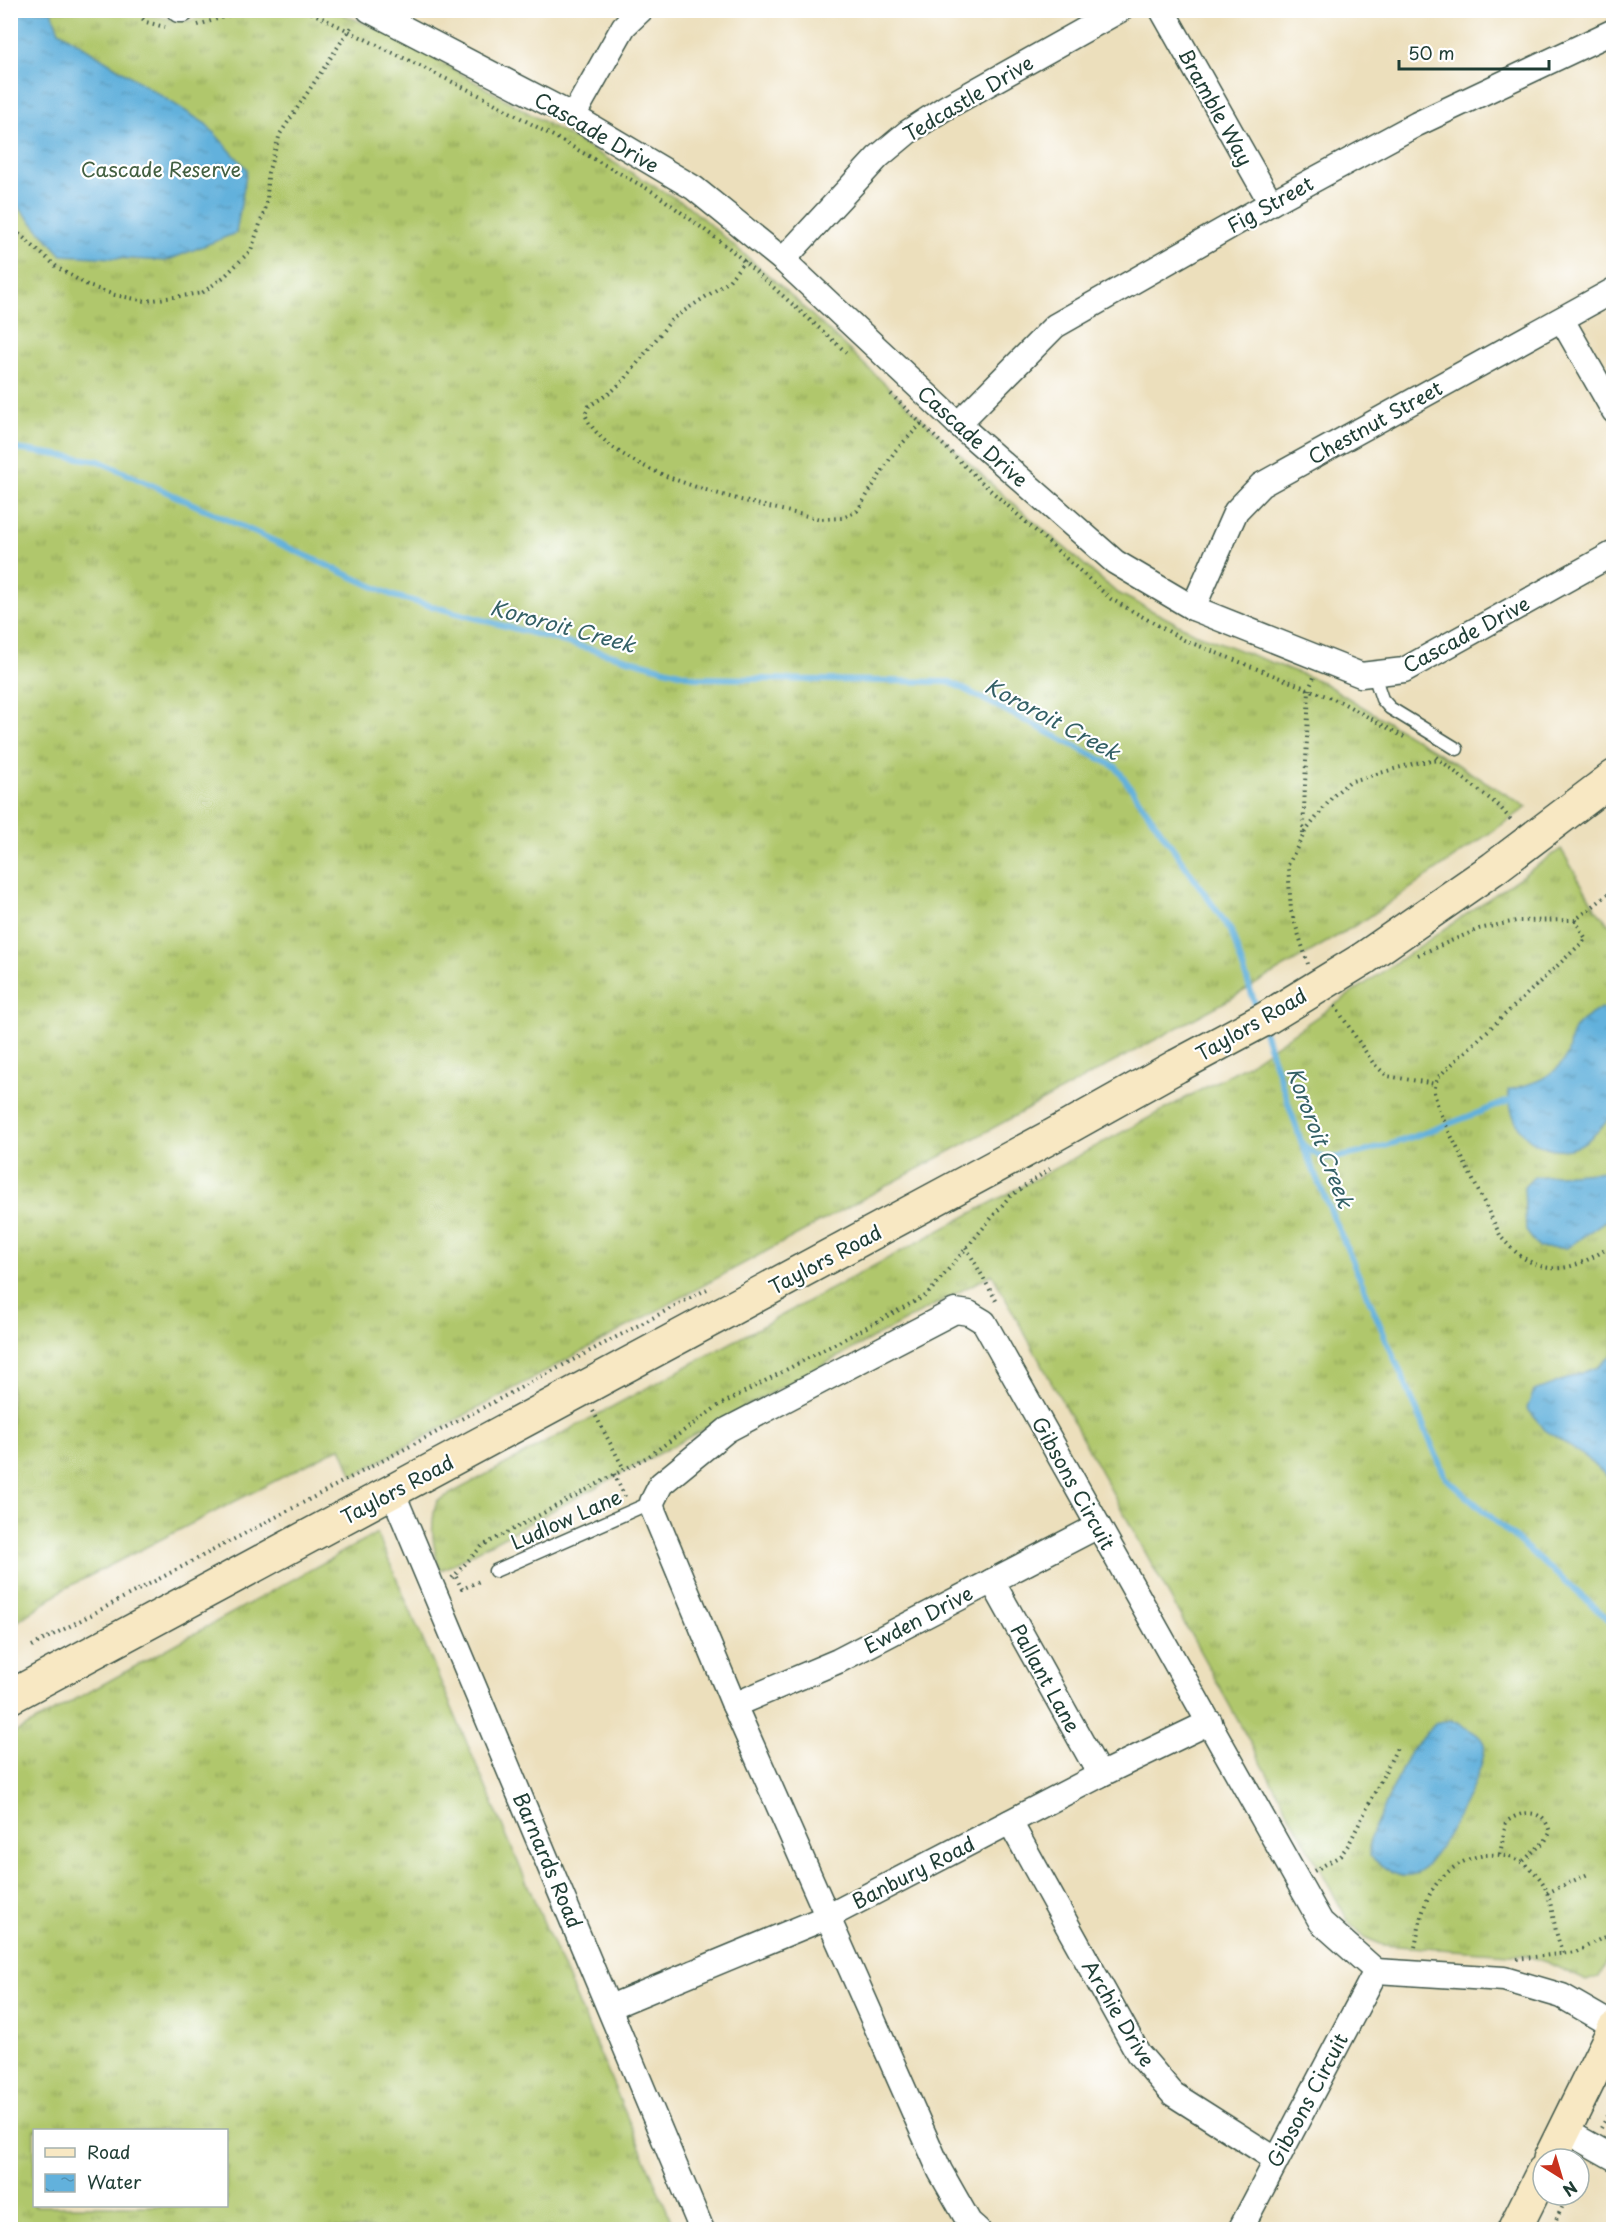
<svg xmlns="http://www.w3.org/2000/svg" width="1624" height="2240" font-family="'Playpen Sans',sans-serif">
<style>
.grass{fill:url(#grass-tufts);stroke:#688250;stroke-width:1.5;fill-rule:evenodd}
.water{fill:url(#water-ripples);stroke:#407788;stroke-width:1.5}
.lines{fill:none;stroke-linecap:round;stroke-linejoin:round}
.stream{stroke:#62b1dc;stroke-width:6}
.lane-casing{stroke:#3e5548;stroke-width:15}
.street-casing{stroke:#3e5548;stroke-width:27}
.secondary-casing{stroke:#3e5548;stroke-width:36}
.path{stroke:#3e5548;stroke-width:4;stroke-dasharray:1.5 4.5;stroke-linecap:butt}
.lane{stroke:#fff;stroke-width:12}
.street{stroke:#fff;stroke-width:24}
.secondary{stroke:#f8e8c3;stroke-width:33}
.secondary-bridge-casing{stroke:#3e5548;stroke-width:36;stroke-linecap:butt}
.secondary-bridge{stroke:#f8e8c3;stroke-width:33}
.labels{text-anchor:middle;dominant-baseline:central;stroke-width:4.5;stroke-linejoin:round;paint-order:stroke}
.street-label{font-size:20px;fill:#1f3d34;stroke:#fff}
.park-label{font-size:20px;fill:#436042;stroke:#fff}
.water-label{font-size:21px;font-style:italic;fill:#336066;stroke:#fff}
</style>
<defs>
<pattern id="grass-tufts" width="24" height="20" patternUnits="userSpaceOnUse" patternTransform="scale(1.5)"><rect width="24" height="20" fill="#b0c76c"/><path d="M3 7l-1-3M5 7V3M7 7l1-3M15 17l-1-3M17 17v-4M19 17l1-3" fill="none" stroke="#8fa35a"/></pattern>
<pattern id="water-ripples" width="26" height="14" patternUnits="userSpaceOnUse" patternTransform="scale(1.5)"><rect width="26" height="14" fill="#62b1dc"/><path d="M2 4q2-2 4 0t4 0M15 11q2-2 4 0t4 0" fill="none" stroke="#5091b3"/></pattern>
</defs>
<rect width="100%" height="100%" fill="#fff"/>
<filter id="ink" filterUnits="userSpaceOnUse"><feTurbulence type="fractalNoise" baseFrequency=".0167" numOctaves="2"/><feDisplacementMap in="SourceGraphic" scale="12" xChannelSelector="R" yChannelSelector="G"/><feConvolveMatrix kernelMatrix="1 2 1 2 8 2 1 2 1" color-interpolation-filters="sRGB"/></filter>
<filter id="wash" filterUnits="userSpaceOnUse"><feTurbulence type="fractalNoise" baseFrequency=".008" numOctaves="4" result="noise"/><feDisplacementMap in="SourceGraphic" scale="24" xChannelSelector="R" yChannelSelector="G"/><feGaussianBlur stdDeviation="1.35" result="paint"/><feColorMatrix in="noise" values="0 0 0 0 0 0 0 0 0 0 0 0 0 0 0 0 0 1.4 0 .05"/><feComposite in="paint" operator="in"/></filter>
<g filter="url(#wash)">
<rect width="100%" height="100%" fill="#ecdfbc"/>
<g class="grass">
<path d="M11,11H142L145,15L188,21L229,11H335L401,39L687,205L783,288L1000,492L1116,592L1195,633L1322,682L1527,807L1366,919L1230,999L353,1476L341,1447L64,1589L11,1626Z"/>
<path d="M1561,849L1596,909L1613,929L1614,1947L1599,1977L1587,1981L1546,1962L1524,1955L1383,1945L1364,1937L1350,1924L992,1274L440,1571C433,1546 429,1527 437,1501L1247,1065Z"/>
<path d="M377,1533L675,2229H11V1735ZM226,2130V2206H34V2130Z"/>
</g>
<g class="water">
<path d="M11,10L51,11L59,31L206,124L247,169L236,233L166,261L62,255L11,199Z"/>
<path d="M1601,1008L1613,1012V1115C1601,1128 1588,1144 1570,1149C1566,1150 1560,1149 1556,1149C1523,1146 1510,1120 1508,1090C1529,1085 1557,1077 1567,1055C1570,1048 1569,1039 1573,1032C1578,1021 1590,1015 1601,1008Z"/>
<path d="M1607,1171L1613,1173V1215L1567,1248H1539L1526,1231L1524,1187L1534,1177Z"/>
<path d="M1613,1354V1482L1587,1458L1545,1430L1527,1408L1534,1391L1598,1367Z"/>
<path d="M1451,1720C1461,1726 1480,1732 1484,1744C1490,1765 1434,1868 1414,1875C1397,1881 1381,1865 1370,1856V1838L1410,1751L1436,1723Z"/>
</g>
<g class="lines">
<g class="stream">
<path d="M10,448L99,461L394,596L698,678L950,682L1116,767L1231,931L1258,1013"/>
<path d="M1264,1031L1302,1144L1446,1478L1614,1624"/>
<path d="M1303,1145C1310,1150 1315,1155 1323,1157C1356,1163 1473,1114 1509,1101"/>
</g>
</g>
</g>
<g filter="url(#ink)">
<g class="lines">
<g class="lane-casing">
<g id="lane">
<path d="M1374,675L1382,699L1390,708L1457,749"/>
<path d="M495,1571L652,1502"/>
</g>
</g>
<g class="street-casing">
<g id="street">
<path d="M179,10H183"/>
<path d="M369,10L573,116L694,188L783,260L958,424L1115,562L1193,608L1361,675L1404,670L1614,553"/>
<path d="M1162,10L1271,203"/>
<path d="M573,116L624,26L641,10"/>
<path d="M783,260L878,157L908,132L945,108L1120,10"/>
<path d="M1562,320L1614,411"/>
<path d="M958,424L1055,326L1271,203L1417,124L1614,31"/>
<path d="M1193,608L1236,511L1261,485L1614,290"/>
<path d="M392,1491L702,2230"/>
<path d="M992,1581L1100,1775"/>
<path d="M734,1705L838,1661L1098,1526"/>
<path d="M1010,1822L1138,2053L1173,2094L1275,2159"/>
<path d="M1376,1971L1504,1979L1562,1996L1614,2026"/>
<path d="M610,2007L827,1917L1100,1775L1210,1722"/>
<path d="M1564,2130L1614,2158"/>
<path d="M978,2230L969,2222L940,2171L734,1705L653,1510L652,1502L661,1484L727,1430L955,1311L969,1313L984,1322L1321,1922L1376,1971L1240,2230"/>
</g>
</g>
<g class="secondary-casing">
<g id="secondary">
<path d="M1363,959L1494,868L1614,777"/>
<path d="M10,1697L1054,1135L1177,1066"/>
<path d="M1550,2159L1614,2029"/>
<path d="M1514,2230L1543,2172"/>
</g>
</g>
<g class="path">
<path d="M134,10L146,22L165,27"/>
<path d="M306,10L485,98L655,193L729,248L846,352"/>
<path d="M198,25L246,10"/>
<path d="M10,226L58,268L89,286L115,295L146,301L202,293L225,276L251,250L267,204L268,173L280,134L353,24"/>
<path d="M745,260L728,282L672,319L625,379L610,393L589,406L585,414C610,477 759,504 820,519L843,518L857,511L895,451L923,422"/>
<path d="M891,394L976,477L1111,599L1184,640L1341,702L1404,737"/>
<path d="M1436,757L1499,806L1512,821"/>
<path d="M1303,834L1309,689L1314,677"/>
<path d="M1575,920L1586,939L1437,1078L1434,1092L1439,1111L1501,1237C1539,1281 1570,1274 1614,1244"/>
<path d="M1418,955L1479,929L1516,921L1575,920L1614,890"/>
<path d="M1308,964L1291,911L1288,865L1305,832L1334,795L1349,782L1415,763L1440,760"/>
<path d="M1335,1006L1373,1063L1387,1076L1435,1084"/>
<path d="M966,1247L998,1304"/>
<path d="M593,1411L624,1469"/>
<path d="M614,1474L626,1499"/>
<path d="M456,1577L462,1589L482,1580"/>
<path d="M452,1578L482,1546L649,1456L718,1406L927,1295L1009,1197L1050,1169"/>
<path d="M32,1646L711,1287"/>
<path d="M1500,1854L1506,1822C1523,1809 1545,1809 1550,1833L1545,1841L1522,1862"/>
<path d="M1314,1871L1340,1856L1349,1844L1397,1748"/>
<path d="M1547,1893L1588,1874"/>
<path d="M1415,1947C1419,1930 1421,1910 1430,1894C1453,1852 1510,1838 1541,1880C1554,1899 1552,1931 1564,1955"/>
<path d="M1517,1959L1576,1952L1614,1932"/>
<path d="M1601,2128L1614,2105"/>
<path d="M1579,2173L1583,2165"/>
<path d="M1551,2230L1568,2195"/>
</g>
<use href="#lane" class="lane"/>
<use href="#street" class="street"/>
<use href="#secondary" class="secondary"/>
<g class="secondary-bridge-casing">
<path id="secondary-bridge" d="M1177,1066L1265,1019L1363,959"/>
</g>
<use href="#secondary-bridge" class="secondary-bridge"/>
</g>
</g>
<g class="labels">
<g class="street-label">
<text transform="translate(968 98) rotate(-31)">Tedcastle Drive</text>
<text transform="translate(1216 107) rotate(61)">Bramble Way</text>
<text transform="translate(597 132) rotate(30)">Cascade Drive</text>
<text transform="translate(1270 204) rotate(-29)">Fig Street</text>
<text transform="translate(1375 422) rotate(-29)">Chestnut Street</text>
<text transform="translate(973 436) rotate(42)">Cascade Drive</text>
<text transform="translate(1466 634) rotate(-28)">Cascade Drive</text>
<text transform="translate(1251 1024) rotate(-30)">Taylors Road</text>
<text transform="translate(825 1259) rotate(-28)">Taylors Road</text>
<text transform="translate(1074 1483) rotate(61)">Gibsons Circuit</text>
<text transform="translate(397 1489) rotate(-28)">Taylors Road</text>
<text transform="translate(566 1519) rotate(-24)">Ludlow Lane</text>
<text transform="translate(918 1619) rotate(-28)">Ewden Drive</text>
<text transform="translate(1046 1678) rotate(61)">Pallant Lane</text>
<text transform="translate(548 1860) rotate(67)">Barnards Road</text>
<text transform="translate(913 1872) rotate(-27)">Banbury Road</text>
<text transform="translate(1119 2013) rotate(59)">Archie Drive</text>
<text transform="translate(1307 2100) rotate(-62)">Gibsons Circuit</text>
</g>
<g class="park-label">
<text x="161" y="169">Cascade Reserve</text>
</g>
<g class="water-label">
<text transform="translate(563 625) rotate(15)">Kororoit Creek</text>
<text transform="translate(1053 718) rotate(28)">Kororoit Creek</text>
<text transform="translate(1321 1137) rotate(69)">Kororoit Creek</text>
</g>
</g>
<rect width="1624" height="2240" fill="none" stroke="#fff" stroke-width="36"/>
<rect x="33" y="2129" width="195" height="78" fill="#ffffff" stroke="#a5b1ae" stroke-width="1.5"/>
<rect x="45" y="2148" width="30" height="9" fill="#f8e8c3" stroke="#a5b1ae" stroke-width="1.5"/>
<text x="87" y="2159" font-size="18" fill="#1f3d34">Road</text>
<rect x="45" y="2174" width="30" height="18" fill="url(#water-ripples)" stroke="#a5b1ae" stroke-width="1.5"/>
<text x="87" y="2189" font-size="18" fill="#1f3d34">Water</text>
<g transform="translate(1561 2177) rotate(143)"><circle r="28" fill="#ffffff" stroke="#a5b1ae" stroke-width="1.5"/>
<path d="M0-4.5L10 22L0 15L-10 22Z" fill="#c8321e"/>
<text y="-9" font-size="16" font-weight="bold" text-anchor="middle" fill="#1f3d34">N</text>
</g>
<path d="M1399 60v9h150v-9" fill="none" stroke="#1f3d34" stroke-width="3"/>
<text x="1408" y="60" font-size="18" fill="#1f3d34" stroke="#ffffff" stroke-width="4.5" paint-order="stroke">50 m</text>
</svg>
